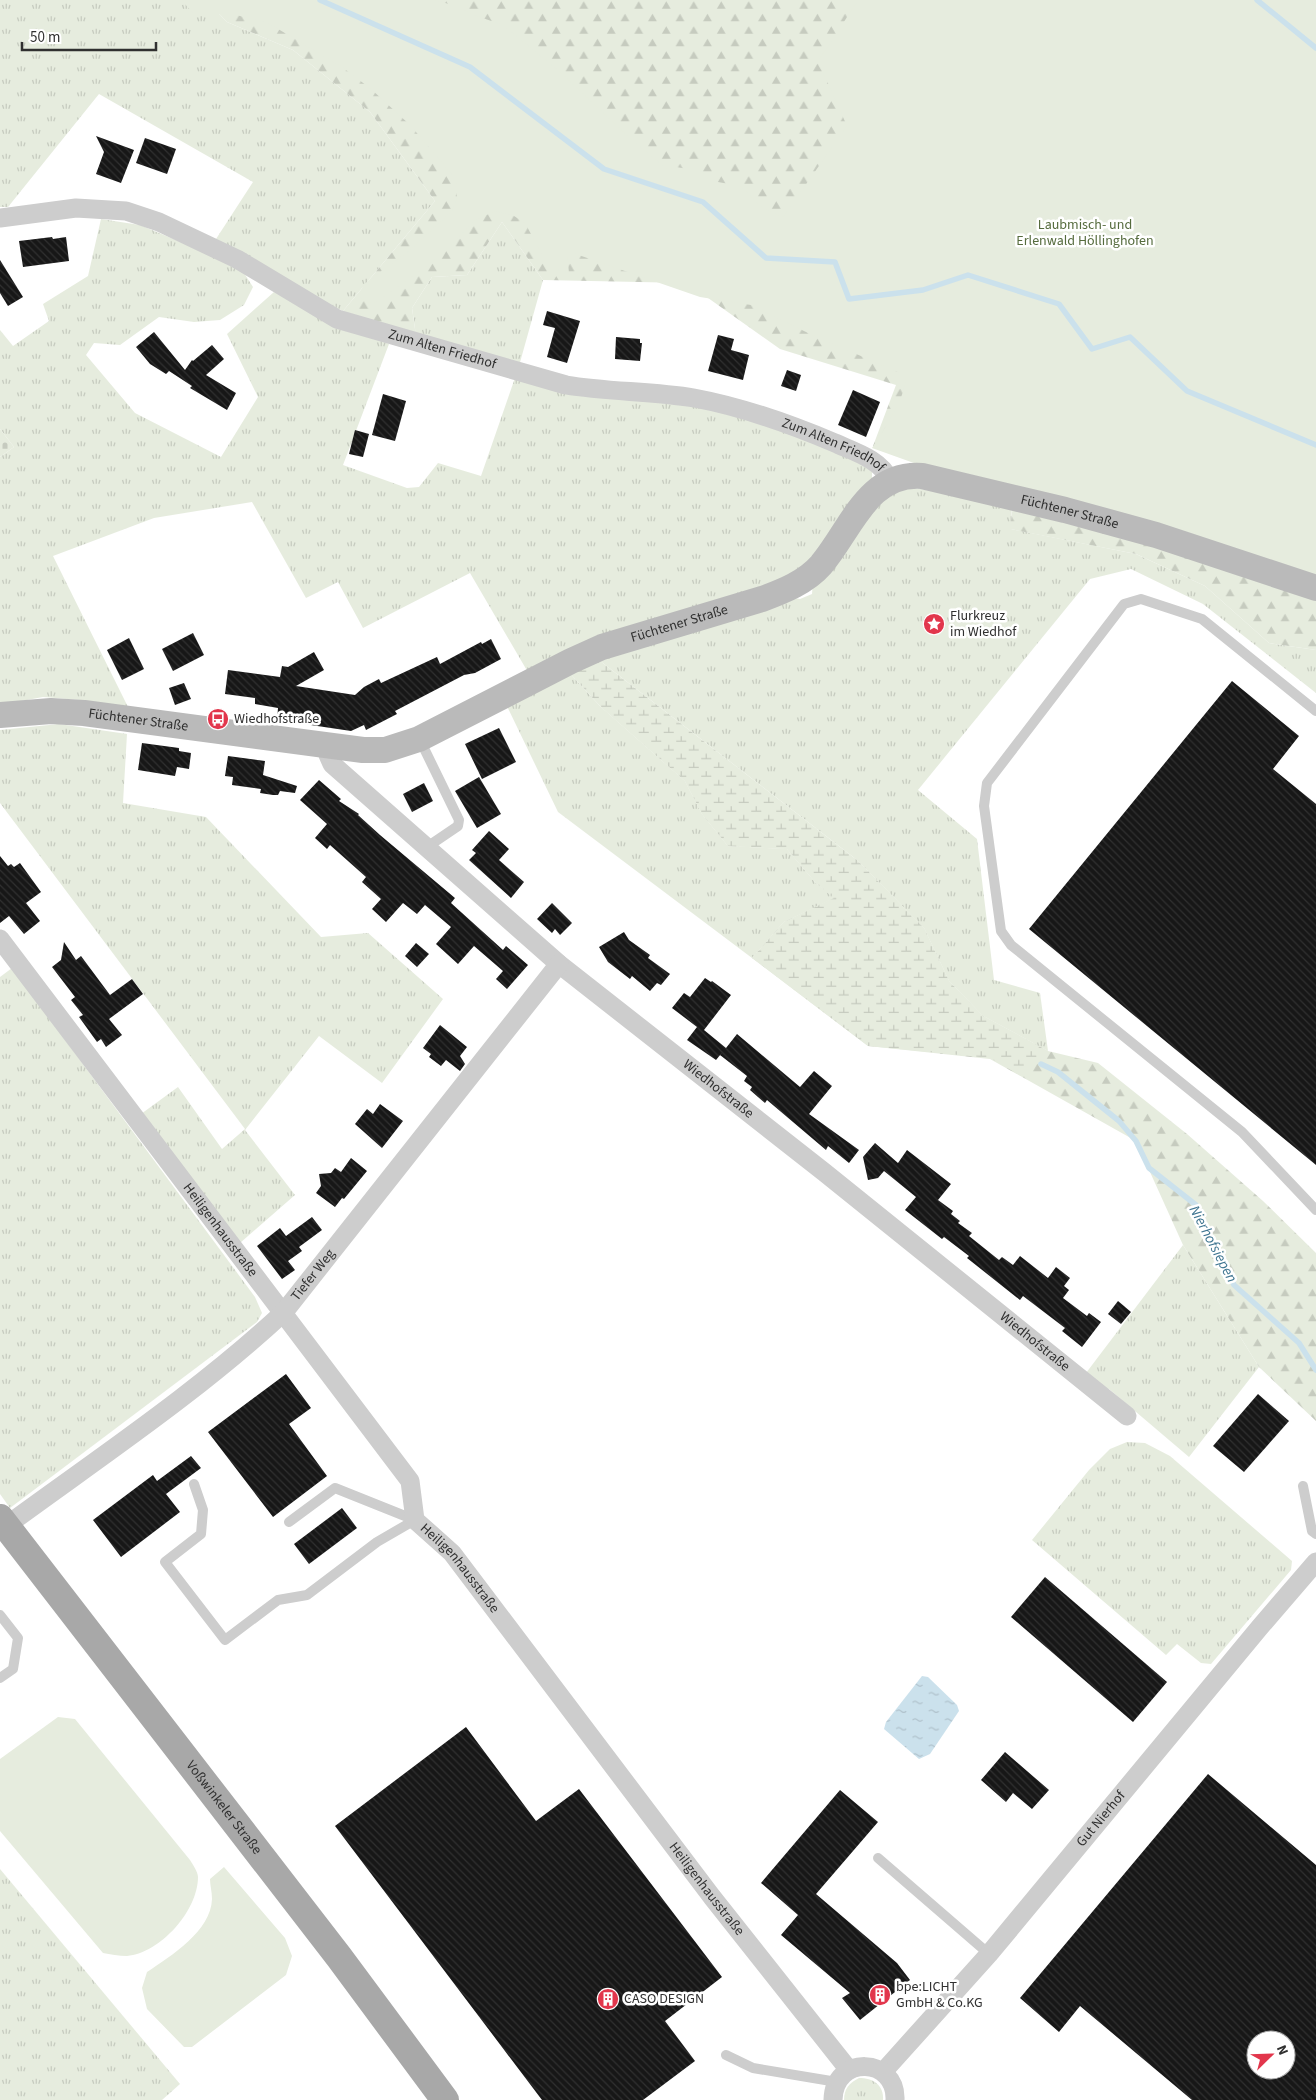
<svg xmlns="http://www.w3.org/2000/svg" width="1316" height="2100" font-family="'Source Sans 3',sans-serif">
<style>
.grass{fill:url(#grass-tufts)}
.forest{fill:url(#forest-firs)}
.wetland{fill:url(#wetland-marsh)}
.cemetery{fill:url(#cemetery-stones)}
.green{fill:#e6ecde}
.water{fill:url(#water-ripples)}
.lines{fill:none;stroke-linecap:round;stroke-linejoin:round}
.stream{stroke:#cbe1ec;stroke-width:5.5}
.building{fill:url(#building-back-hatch);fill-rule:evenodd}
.lane{stroke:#cdcdcd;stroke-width:10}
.street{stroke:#cdcdcd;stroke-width:19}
.secondary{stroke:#bababa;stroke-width:26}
.primary{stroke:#a8a8a8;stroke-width:28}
.labels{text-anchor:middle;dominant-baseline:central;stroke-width:5;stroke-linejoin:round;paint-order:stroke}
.park-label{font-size:14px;fill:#556b3d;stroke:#fff}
.street-label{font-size:14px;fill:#303030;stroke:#fff}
.poi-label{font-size:14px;fill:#303030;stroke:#fff;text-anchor:start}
.water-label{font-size:15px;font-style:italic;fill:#3f7591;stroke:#fff}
</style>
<defs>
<pattern id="grass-tufts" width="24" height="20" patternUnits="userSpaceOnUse" patternTransform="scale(1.25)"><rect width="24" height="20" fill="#e6ecde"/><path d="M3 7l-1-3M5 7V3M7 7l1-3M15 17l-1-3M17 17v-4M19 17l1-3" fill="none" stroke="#c6cbbf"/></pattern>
<pattern id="forest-firs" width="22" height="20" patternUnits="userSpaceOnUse" patternTransform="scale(1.25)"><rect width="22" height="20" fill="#e6ecde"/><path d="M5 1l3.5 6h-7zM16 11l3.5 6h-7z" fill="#c6cbbf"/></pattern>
<pattern id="wetland-marsh" width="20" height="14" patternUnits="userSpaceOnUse" patternTransform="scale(1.25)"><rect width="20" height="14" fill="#e6ecde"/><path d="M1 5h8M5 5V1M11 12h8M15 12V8" fill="none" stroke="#c6cbbf"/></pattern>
<pattern id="cemetery-stones" width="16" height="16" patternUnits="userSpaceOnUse" patternTransform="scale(1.25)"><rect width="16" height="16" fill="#e6ecde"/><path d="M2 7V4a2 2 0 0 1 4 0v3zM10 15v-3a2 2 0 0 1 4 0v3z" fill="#c6cbbf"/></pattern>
<pattern id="water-ripples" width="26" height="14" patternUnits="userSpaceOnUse" patternTransform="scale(1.25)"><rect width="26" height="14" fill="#cbe1ec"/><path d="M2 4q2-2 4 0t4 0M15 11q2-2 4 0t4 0" fill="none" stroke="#afc1cb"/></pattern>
<pattern id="building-back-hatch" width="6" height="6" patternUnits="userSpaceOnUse" patternTransform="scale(1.25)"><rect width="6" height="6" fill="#171717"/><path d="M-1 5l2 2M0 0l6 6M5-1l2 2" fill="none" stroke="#303030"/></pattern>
</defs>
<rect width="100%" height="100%" fill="#fff"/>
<g class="grass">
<path d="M0,0H206L227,22L293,50L370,112L435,201L343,311L322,301L216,239L253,182L99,94L8,207H0Z"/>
<path d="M101,219L140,225L207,253L244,273L253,287L244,305L220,320L194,322L159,317L120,345L94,343L86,355L135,413L221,457L258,397L227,334L274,292L389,344L343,465L407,488L419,487L438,463L481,476L516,375L746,415L861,460L872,472V480L822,550L784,582L529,674L470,573L363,628L338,582L306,598L252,502L154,518L53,556L130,711L80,700L43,697L0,705V457L14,447L0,429V330L13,346L49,321L43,304L88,276Z"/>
<path d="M502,222L543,280L519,366L416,336L412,308L432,277L467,275Z"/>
<path d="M902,486L1012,504L1011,529L1136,554L1205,586L1269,643L1316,650V693L1203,604L1131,569L1090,579L918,790L977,839L994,980L1040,993L1048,1051L983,1016L949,981L924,928L857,860L595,657L790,597L800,599L812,594L813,581L866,510Z"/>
<path d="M566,669L600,706L685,781L702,814L728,846L787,849L816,883L835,898L784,922L752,958L558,812L505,702Z"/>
<path d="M59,724L127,734L123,803L206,817L321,937L368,933L443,999L382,1083L319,1036L245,1130L295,1195L240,1243L141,1114L178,1087L222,1149L245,1129L0,803V730Z"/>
<path d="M12,968L255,1297L262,1313L257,1322L10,1508L0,1494V977Z"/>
<path d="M1183,1245L1259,1367L1189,1457L1109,1389L1104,1388L1086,1373Z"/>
<path d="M1127,1442L1145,1443L1170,1456L1292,1561L1291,1570L1211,1664L1201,1663L1177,1644L1166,1655L1032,1540L1089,1470L1110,1449Z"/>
<path d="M0,1869L180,2084L162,2100H0Z"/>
<path d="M859,2078C873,2078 884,2085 883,2100H844C844,2089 849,2083 859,2078Z"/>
</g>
<g class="forest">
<path d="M206,0H1316V650L1269,643L1205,586L1136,554L1010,529L1015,488L873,446L896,385L780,349L687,283L543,280L502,222L467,275L432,277L412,308L416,336L378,326L343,311L435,201L370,112L293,50L227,22Z"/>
<path d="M600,706L857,860L924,928L949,981L983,1016L1048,1051L1098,1063L1187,1134L1263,1201L1316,1253V1421L1259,1367L1183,1245L1136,1141L990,1059L868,1046L752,958L784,922L834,898L816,883L787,849L728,846L702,814L685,781Z"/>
</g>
<path class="wetland" d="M595,657L857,860L924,928L949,981L983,1016L1048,1051L1021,1076L990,1058L868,1046L752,958L784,922L834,898L816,883L787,849L728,846L702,814L685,781L600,706L566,669Z"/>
<path class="cemetery" d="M0,429L14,447L0,457Z"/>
<g class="green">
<path d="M184,0H435L459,7L471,14L503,25L560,72L632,140L667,169L676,167L700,171L718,182L740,186L764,209L783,217L847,126L818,61L857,2L855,0H1316V578L925,467L872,448C881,434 908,394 905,378L900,373L808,333L751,305L700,297L567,251L569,273L555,269L544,258L525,223L514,216L495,211L474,221L452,244L432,262L376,302C369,304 365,302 360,297L363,285L410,250L452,211L457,198L456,179L410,125L371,89L342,67L268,23L232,14H194L183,2Z"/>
<path d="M58,1717L75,1719L190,1860C193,1865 198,1872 198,1877C198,1911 160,1953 127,1956C119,1956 110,1954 103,1953L0,1831V1759Z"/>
<path d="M224,1867L285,1938L292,1956L286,1975L192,2047H184L147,2009L142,1988L147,1972C171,1956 211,1931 212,1899C212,1892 210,1885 210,1879Z"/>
</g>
<path class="water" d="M922,1676L928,1677L957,1705L959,1711L930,1754L919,1759L884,1729L886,1722Z"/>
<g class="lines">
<g class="stream">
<path d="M320,0L470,67L604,169L703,202L766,258L835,262L849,299L923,290L968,275L1059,304L1092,349L1130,337L1187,391L1316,445"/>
<path d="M1257,0L1316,48"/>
<path d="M1041,1064L1058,1072L1119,1121L1136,1141L1149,1168L1196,1205L1207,1231L1234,1285L1299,1343L1316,1370"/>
</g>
</g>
<g class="building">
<path d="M96,136L134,150L121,183L96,174L104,152Z"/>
<path d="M145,138L176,149L167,174L136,163Z"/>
<path d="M52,237L53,239L66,237L69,261L23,267L19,241Z"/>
<path d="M0,260L23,297L8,306L0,293Z"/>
<path d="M547,311L580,321L567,363L547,357L555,328L543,325Z"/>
<path d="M154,332L185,370L192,360L193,361L212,345L224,359L206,375L236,393L227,410L190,388L192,386L169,371L166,374L150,364L136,347Z"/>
<path d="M718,335L734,339L731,350L749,355L743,380L708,371Z"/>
<path d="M616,337L640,339V343H642L640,361L615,359Z"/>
<path d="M787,370L801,375L796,391L781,386Z"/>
<path d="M853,390L880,402L866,437L838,425Z"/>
<path d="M383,394L406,401L395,441L372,435Z"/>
<path d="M355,430L369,434L363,457L349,454Z"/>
<path d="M193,633L204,655L173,671L162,649Z"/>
<path d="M129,638L144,669L122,680L107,650Z"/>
<path d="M491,639L501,659L475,673L464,675L395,711L397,714L366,730L364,725L351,731L277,720L278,708L255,704V698L225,694L228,670L280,677L282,666L288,667L314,652L324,670L296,686L355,695L364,687L379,679L381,683L437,657L440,664L481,642L482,644Z"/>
<path d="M1232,681L1299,736L1273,769L1316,804V1165L1029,929Z"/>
<path d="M184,683L191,699L175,705L169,688Z"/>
<path d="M499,728L516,762L482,779L465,744Z"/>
<path d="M142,743L179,748V751L191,753L189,769L177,767L175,776L138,770Z"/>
<path d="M228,756L265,761L263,775L297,786L295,793L280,791L278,795H273L260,793L261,789L232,785L233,777L225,776Z"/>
<path d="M479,777L501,814L477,828L455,791Z"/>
<path d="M319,780L341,799L339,801L359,814L358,815L380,835L455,898L451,903L503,950L506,946L528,965L507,989L496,979L503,971L474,946L458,964L436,944L451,927L425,905L417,914L403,903L386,922L372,909L381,899L362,882L366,877L330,845L327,849L315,838L327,824L300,800Z"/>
<path d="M424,783L433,801L412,812L403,794Z"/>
<path d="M489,831L509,849L499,860L524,882L511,898L469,860L476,853L472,850Z"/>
<path d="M0,856L8,866L11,864L14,867L20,863L41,892L26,903L40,921L24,934L9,916L0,923Z"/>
<path d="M552,903L572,923L560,935L555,929L552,933L537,919Z"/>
<path d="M624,932L629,940L650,955L648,958L670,974L661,985L657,983L650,991L632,976L630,979L608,962L599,947Z"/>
<path d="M64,942L76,960L81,956L110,995L132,979L143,994L109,1019L122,1035L106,1047L101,1039L97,1042L79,1017L83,1015L71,1000L75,997L52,967L61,960Z"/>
<path d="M416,943L429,954L417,967L405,956Z"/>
<path d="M705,978L711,982L712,981L731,995L704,1030L726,1048L737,1034L800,1087L814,1071L832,1086L809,1114L859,1150L849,1163L828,1146L826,1150L767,1100L765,1103L750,1090L752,1087L744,1081L747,1076L720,1055L725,1049L716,1060L687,1040L697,1027L672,1008L684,993L690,997Z"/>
<path d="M440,1025L467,1047L460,1056L465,1064L460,1071L446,1060L441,1066L429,1057L431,1054L423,1048Z"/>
<path d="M380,1104L403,1121L382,1148L355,1124L367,1109L373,1114Z"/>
<path d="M875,1143L898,1163L907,1150L951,1184L938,1200L953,1211L951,1214L960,1221L958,1223L972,1233L969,1236L999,1260L1002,1257L1013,1265L1020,1256L1048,1278L1056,1267L1070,1278L1064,1286L1069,1290L1063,1298L1087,1316L1089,1313L1101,1322L1082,1347L1062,1331L1065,1328L1023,1296L1020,1300L967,1258L969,1256L944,1237L942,1239L905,1210L916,1197L884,1171L878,1178L868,1180L863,1157Z"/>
<path d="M351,1158L367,1171L344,1199L342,1198L335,1207L316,1193L321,1186L319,1174L331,1173L335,1168L341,1172Z"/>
<path d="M312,1217L322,1230L299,1247L302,1251L288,1261L295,1270L282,1279L257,1246L280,1228L286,1236Z"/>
<path d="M1118,1301L1131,1312L1121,1324L1108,1314Z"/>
<path d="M286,1374L311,1408L289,1424L327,1476L273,1517L208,1432Z"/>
<path d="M1258,1394L1289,1421L1244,1472L1213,1446Z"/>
<path d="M191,1456L201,1468L166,1494L180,1512L121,1557L93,1520L153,1475L157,1481Z"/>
<path d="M342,1508L357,1528L309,1564L294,1544Z"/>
<path d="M1045,1577L1167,1682L1133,1722L1011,1617Z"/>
<path d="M466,1727L536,1821L579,1789L722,1977L665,2021L695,2061L643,2100H542L335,1826Z"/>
<path d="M1005,1752L1049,1790L1032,1809L1013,1793L1006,1802L981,1780Z"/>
<path d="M1208,1774L1316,1865V2100H1192L1080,2006L1059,2032L1020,1998ZM1256,2040H1286V2070H1256Z"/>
<path d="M840,1790L878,1822L816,1894L897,1963L910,1980L860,2020L842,1998L850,1993L781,1935L798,1915L761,1883Z"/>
</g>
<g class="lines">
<g class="lane">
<path d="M1316,711L1202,619L1141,599L1124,604L987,783L984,806L1001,931L1011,945L1242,1132L1316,1210"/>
<path d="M420,740L459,820L458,826L427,847"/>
<path d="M194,1484L203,1510L201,1534L165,1562L225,1640L278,1600L307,1595L377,1542L415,1520"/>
<path d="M1303,1486L1312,1531L1316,1534"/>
<path d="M289,1522L335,1488L415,1520"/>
<path d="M0,1615L18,1638L13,1669L0,1678"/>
<path d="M878,1858L989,1954"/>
<path d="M726,2055L753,2068L837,2082"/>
</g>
<g class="street">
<path id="s1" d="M0,218L76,208L126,211L159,222L237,259L337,319L566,385C608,392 652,391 694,398C743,407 790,424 835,443C855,452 880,459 890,480"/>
<path id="s2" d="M326,746L328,755L332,764L559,964L824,1172L1127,1416"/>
<path id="s3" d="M0,939L410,1481L415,1520L452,1553L712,1897L849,2070"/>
<path id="s4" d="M6,1526C100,1457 198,1392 284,1312L559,964"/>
<path id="s5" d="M883,2072L989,1954L1260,1627L1316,1562"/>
<path d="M833,2100C834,2054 897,2057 895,2100"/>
</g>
<path class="secondary" id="s6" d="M0,715L51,711L84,713L363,750H385L419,739L571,661L602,647L762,599C784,591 806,582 821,565C851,530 867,472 922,476L1065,510L1156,535L1316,588"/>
<path class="primary" id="s7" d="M0,1518L339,1957L445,2100"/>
</g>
<defs>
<g id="sight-disc" transform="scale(1.125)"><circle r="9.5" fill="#e2364c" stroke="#fff"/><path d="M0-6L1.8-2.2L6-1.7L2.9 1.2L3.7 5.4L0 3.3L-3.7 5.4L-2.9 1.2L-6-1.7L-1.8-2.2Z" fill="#fff"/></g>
<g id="bus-disc" transform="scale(1.125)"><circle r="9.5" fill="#e2364c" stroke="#fff"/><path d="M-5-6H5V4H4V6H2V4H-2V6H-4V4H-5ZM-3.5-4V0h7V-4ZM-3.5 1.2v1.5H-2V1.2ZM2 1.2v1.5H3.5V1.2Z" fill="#fff"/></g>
<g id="building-disc" transform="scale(1.125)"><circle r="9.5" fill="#e2364c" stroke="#fff"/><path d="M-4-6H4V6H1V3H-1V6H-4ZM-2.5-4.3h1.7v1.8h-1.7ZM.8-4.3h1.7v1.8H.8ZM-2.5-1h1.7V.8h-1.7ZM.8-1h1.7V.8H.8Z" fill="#fff"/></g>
</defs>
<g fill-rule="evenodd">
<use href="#sight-disc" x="934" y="624"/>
<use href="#bus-disc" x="218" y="719"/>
<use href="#building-disc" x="880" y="1995"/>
<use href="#building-disc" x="608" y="1999"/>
</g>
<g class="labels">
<g class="park-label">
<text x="1085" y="225">Laubmisch- und<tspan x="1085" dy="16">Erlenwald Höllinghofen</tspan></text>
</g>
<g class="street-label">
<text stroke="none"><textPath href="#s1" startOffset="474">Zum Alten Friedhof</textPath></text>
<text stroke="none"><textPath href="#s1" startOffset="879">Zum Alten Friedhof</textPath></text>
<text stroke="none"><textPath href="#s6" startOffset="1158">Füchtener Straße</textPath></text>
<text stroke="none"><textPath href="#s6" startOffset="709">Füchtener Straße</textPath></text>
<text stroke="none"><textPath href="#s6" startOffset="139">Füchtener Straße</textPath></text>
<text stroke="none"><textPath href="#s2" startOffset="524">Wiedhofstraße</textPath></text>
<text stroke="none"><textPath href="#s3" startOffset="365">Heiligenhausstraße</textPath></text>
<text stroke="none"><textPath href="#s4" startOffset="398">Tiefer Weg</textPath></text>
<text stroke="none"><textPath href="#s2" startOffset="929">Wiedhofstraße</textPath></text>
<text stroke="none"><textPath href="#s3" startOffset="785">Heiligenhausstraße</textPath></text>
<text stroke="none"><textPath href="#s7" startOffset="366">Voßwinkeler Straße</textPath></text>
<text stroke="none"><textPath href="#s5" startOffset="334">Gut Nierhof</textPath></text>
<text stroke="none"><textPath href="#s3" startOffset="1190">Heiligenhausstraße</textPath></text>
</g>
<g class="poi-label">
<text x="950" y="616">Flurkreuz<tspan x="950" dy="16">im Wiedhof</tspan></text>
<text x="234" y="719">Wiedhofstraße</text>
<text x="896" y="1987">bpe:LICHT<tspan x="896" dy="16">GmbH &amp; Co.KG</tspan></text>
<text x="624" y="1999">CASO DESIGN</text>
</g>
<g class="water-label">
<text transform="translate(1213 1244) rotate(62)">Nierhofsiepen</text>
</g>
</g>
<g transform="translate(1271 2055) rotate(67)"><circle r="24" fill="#ffffff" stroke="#acacac"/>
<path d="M0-4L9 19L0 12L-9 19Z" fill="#e2364c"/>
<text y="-8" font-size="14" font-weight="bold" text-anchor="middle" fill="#303030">N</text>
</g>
<path d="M22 42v8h134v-8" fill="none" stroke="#303030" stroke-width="2.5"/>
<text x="30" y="42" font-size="15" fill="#303030" stroke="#ffffff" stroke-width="4" paint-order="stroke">50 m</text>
</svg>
